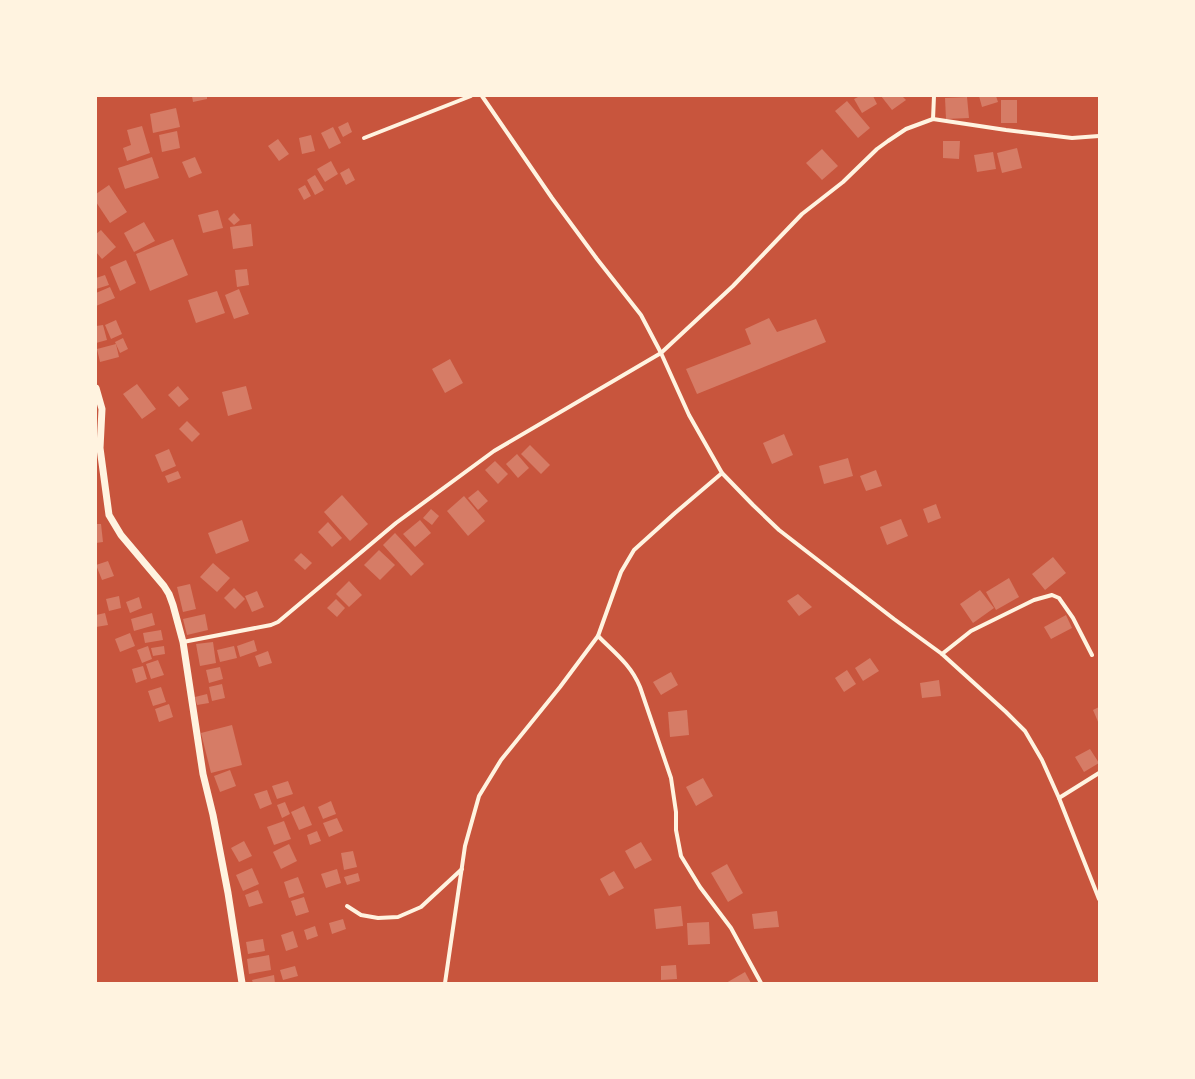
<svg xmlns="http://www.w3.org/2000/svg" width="1195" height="1079" font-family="'Roboto Condensed',sans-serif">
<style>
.building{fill:#d67c66}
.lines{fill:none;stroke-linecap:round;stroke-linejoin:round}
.minor{stroke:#fff3e0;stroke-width:4}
.tertiary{stroke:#fff3e0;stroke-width:7}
</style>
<rect width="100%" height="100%" fill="#c8553d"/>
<g class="building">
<path d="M192,96H207V99L193,102Z"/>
<path d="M860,96H873L877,104L862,113L854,99Z"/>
<path d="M881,96H902L906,100L892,110Z"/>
<path d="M979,96H996L998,102L982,107Z"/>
<path d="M967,97L969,118L946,119L945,98Z"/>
<rect x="1001" y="100" width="16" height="23"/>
<path d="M847,101L870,128L858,138L835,111Z"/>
<path d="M176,108L180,127L153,133L150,114Z"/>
<path d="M348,122L352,132L343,137L338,127Z"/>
<path d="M142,126L150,153L127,161L123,148L131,145L127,130Z"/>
<path d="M333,127L341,143L329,149L321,133Z"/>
<path d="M177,131L180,148L162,152L159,135Z"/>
<path d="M311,135L315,151L302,154L299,138Z"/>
<path d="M278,139L289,154L279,161L268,146Z"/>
<path d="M943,141H960L959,159L943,158Z"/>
<path d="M1017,148L1022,168L1002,173L997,153Z"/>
<path d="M822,149L838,166L822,180L806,163Z"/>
<path d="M993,152L996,169L977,172L974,155Z"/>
<path d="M152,157L159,178L125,189L118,168Z"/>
<path d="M195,157L202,173L189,178L182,162Z"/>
<path d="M331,161L338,174L325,182L317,169Z"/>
<path d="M349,168L355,180L346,185L340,173Z"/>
<path d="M315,175L324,190L315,195L307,180Z"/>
<path d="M109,185L127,212L110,223L96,202V194Z"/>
<path d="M305,185L311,196L304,200L298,189Z"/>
<path d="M218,210L223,228L203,233L198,215Z"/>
<path d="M234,213L240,220L234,225L228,219Z"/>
<path d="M144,222L155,241L134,252L124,233Z"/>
<path d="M251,224L253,246L233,249L230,227Z"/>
<path d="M101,230L116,247L102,259L96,252V234Z"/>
<path d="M173,239L188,275L150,291L136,254Z"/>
<path d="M126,260L136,283L120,291L110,267Z"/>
<path d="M247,269L249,285L237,287L235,270Z"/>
<path d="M105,275L109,285L96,289V278Z"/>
<path d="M110,287L115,298L96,306V293Z"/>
<path d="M239,289L249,314L234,319L225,295Z"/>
<path d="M217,291L225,313L196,323L188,300Z"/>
<path d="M769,318L777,332L816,319L826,342L697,394L686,369L751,344L745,329Z"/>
<path d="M116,320L122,334L111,339L105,325Z"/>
<path d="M103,325L107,340L96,343V326Z"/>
<path d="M123,338L128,349L120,353L115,342Z"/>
<path d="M116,344L119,357L100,362L97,349Z"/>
<path d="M450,359L463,383L445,393L432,369Z"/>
<path d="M137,384L156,409L142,419L123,394Z"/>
<path d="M178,386L189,399L179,407L168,395Z"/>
<path d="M246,386L252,409L228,416L222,392Z"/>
<path d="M187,421L200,434L192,442L179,429Z"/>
<path d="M784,434L793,455L772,464L763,443Z"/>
<path d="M530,445L550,465L541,474L521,454Z"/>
<path d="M169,449L176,466L162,472L155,455Z"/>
<path d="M517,454L529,468L518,478L506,464Z"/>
<path d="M848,458L853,476L824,484L819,466Z"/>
<path d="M495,461L508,474L498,484L485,470Z"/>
<path d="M876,470L882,486L866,491L860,476Z"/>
<path d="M178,471L181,478L168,483L165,476Z"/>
<path d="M478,490L488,501L478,510L468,498Z"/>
<path d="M342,495L368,524L350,541L324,512Z"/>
<path d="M464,496L485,521L468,536L447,511Z"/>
<path d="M936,504L941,518L928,523L923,509Z"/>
<path d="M431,509L439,516L432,525L423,518Z"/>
<path d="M901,519L908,536L887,545L880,527Z"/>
<path d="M242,520L249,541L216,554L208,533Z"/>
<path d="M420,520L431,533L415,547L403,534Z"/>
<path d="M328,522L342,538L332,547L318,532Z"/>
<path d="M96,524H101L103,542L96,543Z"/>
<path d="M395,533L424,564L411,576L383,545Z"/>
<path d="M379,550L395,565L380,580L364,565Z"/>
<path d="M301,553L312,563L305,570L294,560Z"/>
<path d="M1053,557L1066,573L1045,590L1032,574Z"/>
<path d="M108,561L114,576L102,580L96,565Z"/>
<path d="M213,563L230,578L217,592L200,577Z"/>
<path d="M1009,578L1019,597L996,610L986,592Z"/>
<path d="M349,581L362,595L349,607L336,594Z"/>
<path d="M190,584L196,609L183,612L177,587Z"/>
<path d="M234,588L245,599L235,609L224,598Z"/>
<path d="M980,590L994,608L973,623L960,604Z"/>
<path d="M257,591L264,607L252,612L245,596Z"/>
<path d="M798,594L812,607L799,616L787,601Z"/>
<path d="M119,596L121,608L109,611L106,599Z"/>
<path d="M139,597L142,608L130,613L126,602Z"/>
<path d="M336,599L345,608L337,617L327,608Z"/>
<path d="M105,613L108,625L96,627V615Z"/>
<path d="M152,613L155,625L134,631L131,619Z"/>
<path d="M205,614L208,630L187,635L183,619Z"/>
<path d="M1066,615L1072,628L1051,639L1044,627Z"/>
<path d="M161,630L163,640L145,643L143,633Z"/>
<path d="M130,633L135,646L120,652L115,639Z"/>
<path d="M254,640L257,651L240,657L237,646Z"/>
<path d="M213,642L216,663L200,666L196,644Z"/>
<path d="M148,646L152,659L142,663L137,650Z"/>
<path d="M164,646L165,654L153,656L151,648Z"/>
<path d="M234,646L237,658L220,662L217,650Z"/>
<path d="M268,651L272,663L259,667L255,656Z"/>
<path d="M870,658L879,671L863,681L855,668Z"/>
<path d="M158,660L164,675L151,679L146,664Z"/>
<path d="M143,666L147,679L136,683L132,669Z"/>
<path d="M220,667L223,679L209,683L206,670Z"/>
<path d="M847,670L856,684L844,692L835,678Z"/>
<path d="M671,672L678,685L661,695L653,682Z"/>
<path d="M939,680L941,696L922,698L920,683Z"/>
<path d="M222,684L225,698L212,701L209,687Z"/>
<path d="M161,687L166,702L153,706L148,691Z"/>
<path d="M207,694L209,703L197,705L195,697Z"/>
<path d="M169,704L173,717L159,722L155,709Z"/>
<path d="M1099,707V724L1093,710Z"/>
<path d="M687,710L689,735L670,737L668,712Z"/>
<path d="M232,725L242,765L211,773L201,733Z"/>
<path d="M1090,749L1099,763L1084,772L1075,757Z"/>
<path d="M230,770L236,786L220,792L214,776Z"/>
<path d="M703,778L713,796L696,806L686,787Z"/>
<path d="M288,781L293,794L277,799L272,786Z"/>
<path d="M267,790L272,804L260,809L254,794Z"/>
<path d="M331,801L336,814L323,819L318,807Z"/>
<path d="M285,802L290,814L282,818L277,805Z"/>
<path d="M304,806L312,825L299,830L291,812Z"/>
<path d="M337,818L343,831L329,837L323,823Z"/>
<path d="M284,821L291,839L274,845L267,827Z"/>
<path d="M317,831L321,841L310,845L307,835Z"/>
<path d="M244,841L252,856L239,862L231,848Z"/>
<path d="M641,842L652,860L635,869L625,851Z"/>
<path d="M289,844L297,861L281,869L273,852Z"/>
<path d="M353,851L357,867L344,870L341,853Z"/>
<path d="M727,864L743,893L728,902L711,873Z"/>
<path d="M252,868L259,884L243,891L236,875Z"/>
<path d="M337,869L341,883L326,888L321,874Z"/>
<path d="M614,871L624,888L609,896L600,879Z"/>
<path d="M358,873L360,881L347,885L344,877Z"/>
<path d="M298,877L304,893L289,898L284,882Z"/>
<path d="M258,890L263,903L249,907L245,895Z"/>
<path d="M304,897L309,912L296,916L291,901Z"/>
<path d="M681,906L683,926L656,929L654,909Z"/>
<path d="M777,911L779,927L754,929L752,914Z"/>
<path d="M343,919L346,929L332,934L329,923Z"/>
<path d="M709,922L710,944L688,945L687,923Z"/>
<path d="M315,926L318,936L307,940L304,930Z"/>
<path d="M293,931L298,947L286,951L281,935Z"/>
<path d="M263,939L265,951L248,954L246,942Z"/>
<path d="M269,955L271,970L249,974L247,959Z"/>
<path d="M676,965L677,979L661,980V966Z"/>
<path d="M295,966L298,976L283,980L280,970Z"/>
<path d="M745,972L751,983H726Z"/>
<path d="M274,975L275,983H253L252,980Z"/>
</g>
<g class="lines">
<g class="minor">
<path d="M482,96L552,198L597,259L641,315L661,353L689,415L722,473L753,505L779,530L894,619L942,654L1006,712L1025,731L1042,760L1059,798L1099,899"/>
<path d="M933,119L934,96"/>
<path d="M364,138L471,96"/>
<path d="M598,636C615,653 631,665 640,687L671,778L676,812V830L681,856L700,887L731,928L761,983"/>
<path d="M183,642L271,625L278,622L396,523L494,451L661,353L733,286L802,214L843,182L877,149L888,141L906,129L933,119L1006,130L1072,138L1099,136"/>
<path d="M942,654L971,631L1034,600L1052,595L1059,598L1073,618L1092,655"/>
<path d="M1059,798L1099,773"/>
<path d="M347,906L361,915L378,918L398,917L421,907L462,869"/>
<path d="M445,983L465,846L479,796L501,760L560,687L598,636L621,572L634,550L675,513L722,473"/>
</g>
<path class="tertiary" d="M96,388L102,409L100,448L109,515L121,535L164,586L169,594L173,605L183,642L203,774L213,815L228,893L242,983"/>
</g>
<rect width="1195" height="1079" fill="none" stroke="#fff3e0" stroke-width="194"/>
</svg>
